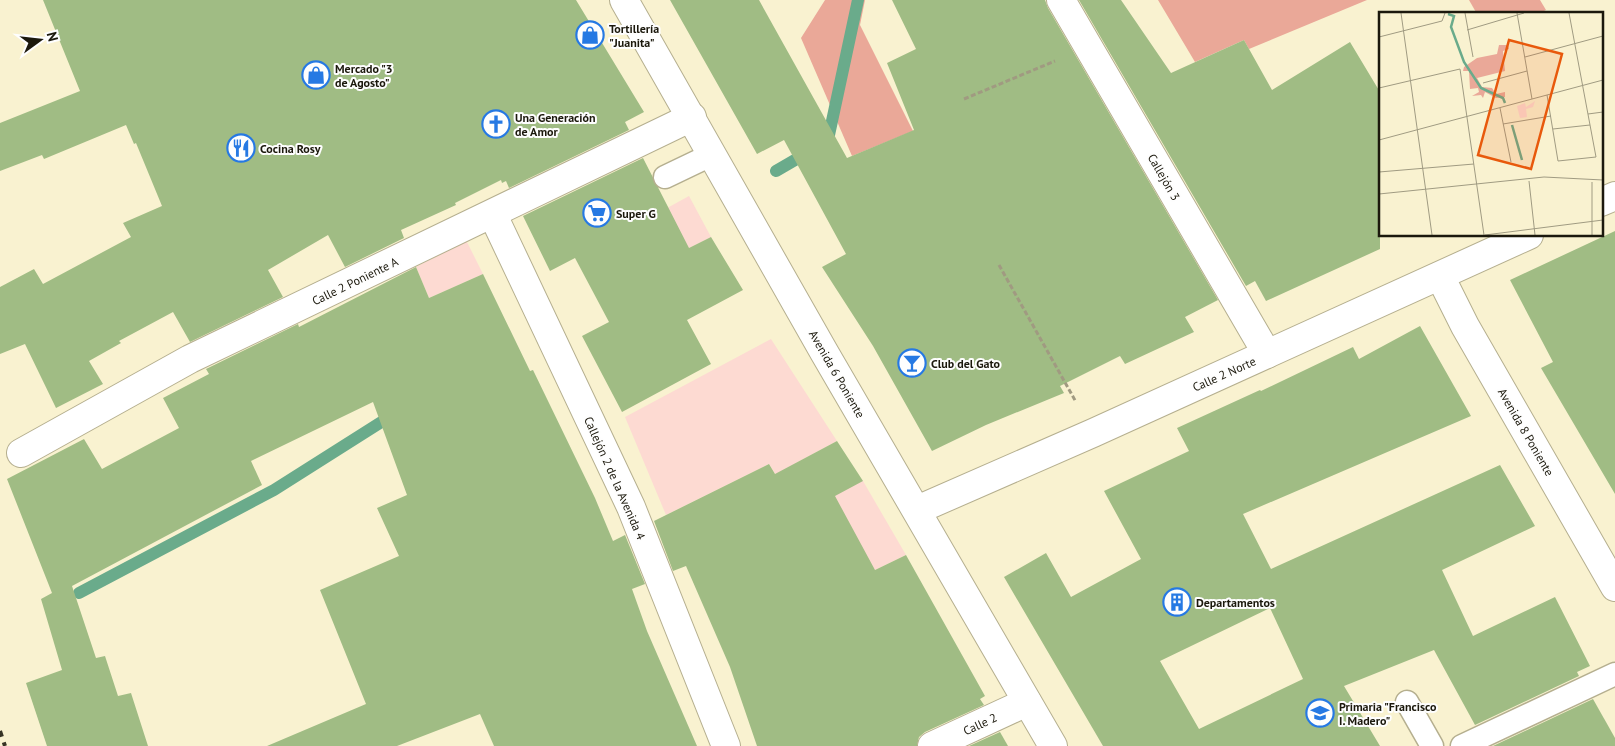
<svg xmlns="http://www.w3.org/2000/svg" width="1615" height="746" font-family="'PT Sans',sans-serif">
<style>
.green{fill:#fddad2}
.forest{fill:#eaa898}
.lines{fill:none;stroke-linecap:round;stroke-linejoin:round}
.stream{stroke:#6aab8b;stroke-width:12}
.building{fill:#a0bc84;fill-rule:evenodd}
.lane-casing{stroke:#b5af8f;stroke-width:25}
.street-casing{stroke:#b5af8f;stroke-width:30}
.secondary-casing{stroke:#b5af8f;stroke-width:30}
.path{stroke:#a09a81;stroke-width:3;stroke-dasharray:5 2.5;stroke-linecap:butt}
.lane{stroke:#fff;stroke-width:22}
.street{stroke:#fff;stroke-width:28}
.secondary{stroke:#fff;stroke-width:28}
.rail{stroke:#373425;stroke-width:4;stroke-dasharray:6 6;stroke-linecap:butt}
.labels{text-anchor:middle;dominant-baseline:central;stroke-width:4;stroke-linejoin:round;paint-order:stroke}
.poi-label{font-size:12px;font-weight:bold;fill:#1b180c;stroke:#fefefe;text-anchor:start}
.street-label{font-size:12px;fill:#1b180c;stroke:#fefefe}
.inset-river{fill:none;stroke:#6aab8b;stroke-width:2.5}
.inset-road{fill:none;stroke:#a09b82;stroke-width:1}
.view{fill:#e8590c;fill-opacity:0.15;stroke:#e8590c;stroke-width:2.5}
.inset-edge{fill:none;stroke:#1b180c;stroke-width:2.5}
</style>
<rect width="100%" height="100%" fill="#f9f2d0"/>
<g class="green">
<path d="M689,196L711,237L654,266L649,218Z"/>
<path d="M466,240L483,274L429,298L416,267Z"/>
<path d="M771,339L837,441L796,463L863,481L906,555L875,570L800,514L769,464L666,515L625,417Z"/>
</g>
<g class="forest">
<path d="M825,0H865L860,25L913,131L852,156L801,38Z"/>
<path d="M1158,0H1367L1249,49L1244,40L1195,62Z"/>
<path d="M1469,0H1540L1546,10L1538,14H1477Z"/>
</g>
<g class="lines">
<g class="stream">
<path d="M776,171L819,146L829,135L858,0"/>
<path d="M79,593L274,490L394,414"/>
</g>
</g>
<g class="building">
<path d="M43,0H576L644,112L625,122L629,130L509,188L506,181L502,183L501,180L455,203L456,205L401,230L404,238L345,267L328,235L268,270L283,297L190,342L173,312L119,341L121,343L89,361L103,384L56,408L25,344L0,354V287L34,269L43,284L131,237L123,223L162,206L136,143L134,144L126,125L44,159L42,155L0,171V123L80,91Z"/>
<path d="M670,0H759L847,158L914,130L887,63L916,49L892,0H1045L1048,8L1218,300L1185,317L1194,332L1125,364L1120,356L1060,386L1064,393L986,425L932,451L873,346L822,267L846,254L784,140L757,154Z"/>
<path d="M1079,0H1121L1171,73L1244,40L1272,90L1350,42L1380,92V249L1266,301L1255,281L1246,286Z"/>
<path d="M643,158L689,248L711,237L743,290L687,320L711,364L622,412L582,336L609,322L575,258L550,271L523,216Z"/>
<path d="M1615,231V494L1541,368L1553,362L1510,280Z"/>
<path d="M416,267L429,298L483,274L530,371L533,370L595,498L613,541L625,535L645,584L632,589L647,631L697,746H494L480,714L397,746H267L366,704L320,590L399,556L377,508L407,495L373,402L251,461L262,485L72,586L96,658L105,656L118,696L131,693L148,746H47L26,683L62,670L41,599L52,593L7,479L84,439L102,469L179,428L163,398L209,374L206,369L298,324L299,327Z"/>
<path d="M1420,326L1471,416L1243,514L1271,569L1500,465L1535,526L1442,570L1473,636L1555,597L1590,666L1577,672L1579,676L1475,725L1434,650L1344,686L1380,746H1103L1004,577L1046,553L1071,597L1141,559L1104,491L1189,451L1177,428L1260,390L1261,391L1353,347L1359,359ZM1270,608L1303,679L1199,729L1160,661Z"/>
<path d="M837,441L863,481L835,496L875,570L906,555L985,696L980,699L984,705L925,732L919,737L917,746H757L730,667L686,566L673,571L654,521L769,464L775,474Z"/>
<path d="M1593,699L1615,738V746H1493Z"/>
<path d="M1000,732L1008,746H969Z"/>
</g>
<g class="lines">
<g class="lane-casing">
<g id="lane">
<path d="M665,177L713,154"/>
<path d="M1407,702L1432,746"/>
<path d="M1462,746L1615,674"/>
</g>
</g>
<g class="street-casing">
<g id="street">
<path d="M1061,0L1267,354"/>
<path d="M1601,202L1615,196"/>
<path d="M493,215L631,507L726,746"/>
<path d="M1440,276L1465,326L1615,587"/>
<path d="M21,453L190,359L692,117"/>
<path d="M917,510L1093,433L1529,235"/>
<path d="M932,746L1027,702"/>
</g>
</g>
<g class="secondary-casing">
<path id="secondary" d="M624,0L824,352L1053,746"/>
</g>
<g class="path">
<path d="M964,99L1055,61"/>
<path d="M999,265L1076,402"/>
</g>
<use href="#lane" class="lane"/>
<use href="#street" class="street"/>
<use href="#secondary" class="secondary"/>
<path class="rail" d="M0,731L5,746"/>
</g>
<defs>
<g id="shop-ring" transform="scale(1.4375)"><circle r="9.5" fill="#fefefe" stroke="#2679e3" stroke-width="1.5"/><path d="M-5-2.5h2.3a2.7 3.5 0 0 1 5.4 0H5L5.5 6h-11ZM-1.5-2.5h3a1.5 2.3 0 0 0-3 0Z" fill="#2679e3"/></g>
<g id="church-ring" transform="scale(1.4375)"><circle r="9.5" fill="#fefefe" stroke="#2679e3" stroke-width="1.5"/><path d="M-1.2-6h2.4v3.5h3.3v2.4h-3.3V6h-2.4V-.1h-3.3v-2.4h3.3Z" fill="#2679e3"/></g>
<g id="restaurant-ring" transform="scale(1.4375)"><circle r="9.5" fill="#fefefe" stroke="#2679e3" stroke-width="1.5"/><path d="M-5-6h1v4h1v-4h1v4h1v-4h1v5L-1.5 .5V6h-2V.5L-5-1ZM5-6V6H3V1.5H1.5Q1.5-4 5-6Z" fill="#2679e3"/></g>
<g id="supermarket-ring" transform="scale(1.4375)"><circle r="9.5" fill="#fefefe" stroke="#2679e3" stroke-width="1.5"/><path d="M-6-5.5h2.5l.6 2H6L4.5 2H-2.5L-4.4-4H-6ZM-1.5 3.2a1.3 1.3 0 1 0 .1 0ZM3 3.2a1.3 1.3 0 1 0 .1 0Z" fill="#2679e3"/></g>
<g id="bar-ring" transform="scale(1.4375)"><circle r="9.5" fill="#fefefe" stroke="#2679e3" stroke-width="1.5"/><path d="M-6-5H6L.8 .8V4.5H3.5V6h-7V4.5H-.8V.8Z" fill="#2679e3"/></g>
<g id="building-ring" transform="scale(1.4375)"><circle r="9.5" fill="#fefefe" stroke="#2679e3" stroke-width="1.5"/><path d="M-4-6H4V6H1V3H-1V6H-4ZM-2.5-4.3h1.7v1.8h-1.7ZM.8-4.3h1.7v1.8H.8ZM-2.5-1h1.7V.8h-1.7ZM.8-1h1.7V.8H.8Z" fill="#2679e3"/></g>
<g id="school-ring" transform="scale(1.4375)"><circle r="9.5" fill="#fefefe" stroke="#2679e3" stroke-width="1.5"/><path d="M0-5L7-2L0 1L-7-2ZM-4 1L0 2.5L4 1V4Q0 6-4 4Z" fill="#2679e3"/></g>
</defs>
<g fill-rule="evenodd">
<use href="#shop-ring" x="590" y="35"/>
<use href="#shop-ring" x="316" y="75"/>
<use href="#church-ring" x="496" y="124"/>
<use href="#restaurant-ring" x="241" y="148"/>
<use href="#supermarket-ring" x="597" y="213"/>
<use href="#bar-ring" x="912" y="363"/>
<use href="#building-ring" x="1177" y="602"/>
<use href="#school-ring" x="1320" y="713"/>
</g>
<g class="labels">
<g class="poi-label">
<text x="609" y="28">Tortillería<tspan x="609" dy="14">"Juanita"</tspan></text>
<text x="335" y="68">Mercado "3<tspan x="335" dy="14">de Agosto"</tspan></text>
<text x="515" y="117">Una Generación<tspan x="515" dy="14">de Amor</tspan></text>
<text x="260" y="148">Cocina Rosy</text>
<text x="616" y="213">Super G</text>
<text x="931" y="363">Club del Gato</text>
<text x="1196" y="602">Departamentos</text>
<text x="1339" y="706">Primaria "Francisco<tspan x="1339" dy="14">I. Madero"</tspan></text>
</g>
<g class="street-label">
<text transform="translate(1164 177) rotate(60)">Callejón 3</text>
<text transform="translate(355 281) rotate(-26)">Calle 2 Poniente A</text>
<text transform="translate(837 374) rotate(60)">Avenida 6 Poniente</text>
<text transform="translate(1224 374) rotate(-24)">Calle 2 Norte</text>
<text transform="translate(1526 432) rotate(60)">Avenida 8 Poniente</text>
<text transform="translate(615 478) rotate(66)">Callejón 2 de la Avenida 4</text>
<text transform="translate(980 724) rotate(-25)">Calle 2</text>
</g>
</g>
<g transform="translate(1379 12)">
<rect width="224" height="224" fill="#f9f2d0"/>
<path d="M156,89L154,95L147,97L148,105L141,106L138,94L146,91L147,95Z" fill="#fddad2"/>
<path d="M120,33H129L130,37L124,39L126,59L98,66L103,75L113,76L117,82L126,80V85L117,86L106,80L104,86L102,83L93,84L100,80L99,76L91,77L90,59H84L85,55L98,46L118,42Z" fill="#eaa898"/>
<path class="inset-river" d="M69,2L75,4L72,15L85,50L102,76L124,86L126,91M133,113L143,148"/>
<path class="inset-road" d="M22,1L53,223M86,1L94,45M138,1L153,87M88,18L145,1M0,25L63,9L66,1M146,45L224,24M104,71L148,59M0,76L81,57L105,223M168,83L179,149L217,145L190,1M121,96L132,150M209,102L224,100M124,112L172,104M174,117L211,113M0,128L224,68M0,160L95,152M150,169L156,223M213,170V223M0,182L165,165L224,168M106,223L224,208"/>
<path class="view" d="M130,28L183,42L152,157L99,143Z"/>
<rect width="224" height="224" class="inset-edge"/>
</g>
<g transform="translate(40 40) rotate(75)" stroke="#fefefe" stroke-width="4" paint-order="stroke">
<path d="M0-4L9 19L0 12L-9 19Z" fill="#1b180c"/>
<text y="-8" font-size="14" font-weight="bold" text-anchor="middle" fill="#1b180c">N</text>
</g>
</svg>
